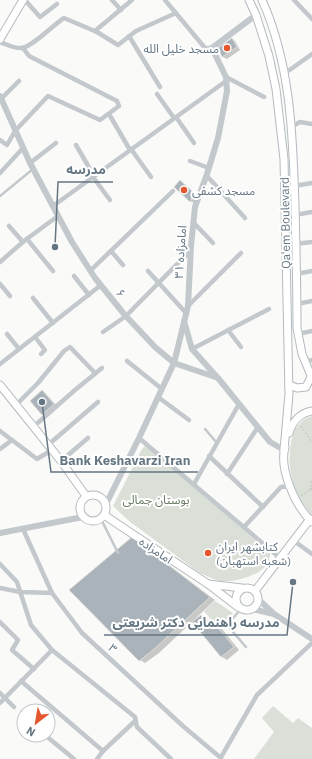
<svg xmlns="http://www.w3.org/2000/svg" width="312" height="759" font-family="'IBM Plex Sans','Noto Sans Arabic',sans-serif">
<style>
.green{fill:#dadfd7}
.shadow{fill:#0003}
.building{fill:#aab3b9;stroke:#dcdcda}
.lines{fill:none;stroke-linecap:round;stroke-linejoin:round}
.secondary-casing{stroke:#b3babf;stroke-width:9}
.path{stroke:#bbbfc2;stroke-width:1;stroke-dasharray:2 2;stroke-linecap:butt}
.service{stroke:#c3c8cc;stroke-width:2.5}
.minor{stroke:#c3c8cc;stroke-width:4.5}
.tertiary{stroke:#c3c8cc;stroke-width:6}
.secondary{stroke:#fff;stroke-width:7}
.poi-dot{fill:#e4572e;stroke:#fff;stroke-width:1.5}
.labels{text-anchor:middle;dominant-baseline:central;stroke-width:4;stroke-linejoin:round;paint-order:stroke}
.poi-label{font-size:12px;fill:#657683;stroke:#fff;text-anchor:start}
.street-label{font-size:12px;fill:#657683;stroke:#fff}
.park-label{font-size:12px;fill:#687a64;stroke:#fff}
.leader{fill:none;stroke:#657683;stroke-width:1.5}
.callout-dot{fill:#657683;stroke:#fff;stroke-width:1.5}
.callout-label{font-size:13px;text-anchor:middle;font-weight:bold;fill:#657683;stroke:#fff;stroke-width:4;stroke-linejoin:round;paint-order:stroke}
</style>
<rect width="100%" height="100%" fill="#fafaf8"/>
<g class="green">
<path d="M312,416V515C294,496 286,469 291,443C293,430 299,420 312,416Z"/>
<path d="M146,445L270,553C271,574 236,583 220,581C212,579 204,575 197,571L129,521L113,506L142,449Z"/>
<path d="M215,601L233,613L220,625L218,621L214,623L204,611Z"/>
<path d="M273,706L293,723L298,718L312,728V759H254L274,732L262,718Z"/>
</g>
<g class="shadow">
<path d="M232,39L235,41L240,50L227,59L223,57L219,48Z"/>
<path d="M180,181L197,196L194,203L190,201Z"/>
<path d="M43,391L46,394L58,407L47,416L43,414Z"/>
<path d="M137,541L215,600L196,618L197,619L201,616L207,619L214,628L216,626L222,629L239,650L227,660L222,657L193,621L159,653L145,663L140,660Z"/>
</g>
<g class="building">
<path d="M232,38L237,47L222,57L218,48Z"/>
<path d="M180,180L194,193L190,202L174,187Z"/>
<path d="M42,390L54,404L42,415L30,401Z"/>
<path d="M132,537L210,597L153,650L139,661L69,590Z"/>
<path d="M201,615L212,628L216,625L234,647L221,657L192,622Z"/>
</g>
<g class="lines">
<g class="secondary-casing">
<g id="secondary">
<path d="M249,0L256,15L269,56L276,89L284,159L289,394L284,450"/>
<path d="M262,0C291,64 293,138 295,206C296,247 297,287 297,328L302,354L312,378"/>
<path d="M0,39L23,0"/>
<path d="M0,385L61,461L86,496"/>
<path d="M289,385L297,388L306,387L311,377"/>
<path d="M289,433C292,422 300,413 312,411"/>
<path d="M285,447C279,469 295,506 312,522"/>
<circle cx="93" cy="508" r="13"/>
<path d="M104,515L208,584L238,607"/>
<path d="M208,584L242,588"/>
<circle cx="247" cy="599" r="11"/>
<path d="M255,591L310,519"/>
</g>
</g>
<g class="path">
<path d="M301,426L312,442"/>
<path d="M312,481L310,490H312"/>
<path d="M301,496L312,488"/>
</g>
<g class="service">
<path d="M0,196L33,169"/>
<path d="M205,429L217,443"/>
<path d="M101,519L118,553"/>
<path d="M241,609L227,625L246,647"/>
</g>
<g class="minor">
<path d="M25,0L40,17L57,4"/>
<path d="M112,0L121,10"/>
<path d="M165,0L205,48H212"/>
<path d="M294,0L312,19"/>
<path d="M95,31L132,0"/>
<path d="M129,36L160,87"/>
<path d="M0,42C6,44 15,49 22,48C33,46 53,25 64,18L97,32L118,45L136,31L176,13"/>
<path d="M284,74L312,54"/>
<path d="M226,77L264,97"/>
<path d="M157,94L174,118"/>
<path d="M1,99L19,81"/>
<path d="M109,114L130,150"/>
<path d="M176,117L194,143"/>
<path d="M291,127L300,122L312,124"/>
<path d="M0,140L7,145L15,131L48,96L100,120L119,106L117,101L29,56L23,48"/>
<path d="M76,145L94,176"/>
<path d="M131,149L151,177"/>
<path d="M190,161L209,168"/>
<path d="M30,163L56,143"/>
<path d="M0,173L23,148"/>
<path d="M207,176L245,218"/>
<path d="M93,177L110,200"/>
<path d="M294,186L312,183"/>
<path d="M53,206L226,81"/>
<path d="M295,215L312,212"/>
<path d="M193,222L213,243"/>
<path d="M9,226L23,242"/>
<path d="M27,239L53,271"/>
<path d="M295,244L312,242"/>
<path d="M111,251L123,265"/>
<path d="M0,262L24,241L58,216"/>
<path d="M90,271L173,191"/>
<path d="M148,271L186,313"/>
<path d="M296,274L312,271"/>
<path d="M74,276L89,295"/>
<path d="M0,284L10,296"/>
<path d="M33,298L53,323"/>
<path d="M297,304L312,301"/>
<path d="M188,306L241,253"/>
<path d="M228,330L241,347"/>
<path d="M103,332L126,316L191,250"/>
<path d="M7,334L19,349"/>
<path d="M298,334L312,331"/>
<path d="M35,337L45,350L41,354"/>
<path d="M192,349L269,309"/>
<path d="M127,361L162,389"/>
<path d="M305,362L312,360"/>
<path d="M0,364L101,285"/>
<path d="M158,397L189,420"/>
<path d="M16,405L38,383L64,351L70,347L95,373"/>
<path d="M33,427L75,390L102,368"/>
<path d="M0,431L37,459L52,450"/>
<path d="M139,438L280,558"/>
<path d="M48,445L98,402"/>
<path d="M0,449L12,440"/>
<path d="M209,456L263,507"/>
<path d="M61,461L88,438"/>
<path d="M227,474L258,427"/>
<path d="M194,484L239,404"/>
<path d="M244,527L281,487L290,486"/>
<path d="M23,529L52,593L82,633L184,727L221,758"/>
<path d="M294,541L312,554"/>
<path d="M0,564L17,582L31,625L52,650L135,717L137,727L171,759"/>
<path d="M0,588L20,592L52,593"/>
<path d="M0,622L18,640L12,650L34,669"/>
<path d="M21,681L103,751"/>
<path d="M0,693L14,707"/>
<path d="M0,703L52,650"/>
<path d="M24,717V718"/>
<path d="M45,735L74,759"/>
<path d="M97,759L103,751L135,721"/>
<path d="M220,759L257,695L312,643"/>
</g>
<g class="tertiary">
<path d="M0,96L30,163L72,242L95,278L124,314L155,347L174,363L218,378L270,442L284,450"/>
<path d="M184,321L192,349L217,377"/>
<path d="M106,504L139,438L174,363L188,306L191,246L195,207L207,174L218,138L227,91L226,77L212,48L256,15"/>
<path d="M0,533L83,517"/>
<path d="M258,599L274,614L312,639"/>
<path d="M252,609L274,614"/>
</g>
<use href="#secondary" class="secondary"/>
</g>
<g class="poi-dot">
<circle cx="227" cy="48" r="4"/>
<circle cx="184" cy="190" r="4"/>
<circle cx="208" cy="553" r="4"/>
</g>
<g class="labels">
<g class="poi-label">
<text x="219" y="48" text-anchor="end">مسجد خلیل الله</text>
<text x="192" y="190">مسجد کشفی</text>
<text x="216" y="546">کتابشهر ایران<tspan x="216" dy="14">(شعبه استهبان)</tspan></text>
</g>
<g class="street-label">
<text transform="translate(285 223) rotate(-91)">Qa'em Boulevard</text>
<text transform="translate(180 252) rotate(-86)">امامزاده ۳۱</text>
<text transform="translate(121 293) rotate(50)">۶</text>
<text transform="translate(156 550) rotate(34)">امامزاده</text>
<text transform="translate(113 648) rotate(43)">۳</text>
</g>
<g class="park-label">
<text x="156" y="499">بوستان جمالی</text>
</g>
</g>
<path class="leader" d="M55 247L58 182H113M42 402L51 472H198M293 582L287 635H104"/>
<g class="callout-dot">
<circle cx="55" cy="247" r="4"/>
<circle cx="42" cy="402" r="4"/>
<circle cx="293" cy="582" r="4"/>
</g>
<g class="callout-label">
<text x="86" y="174">مدرسه</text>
<text x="125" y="465">Bank Keshavarzi Iran</text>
<text x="196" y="627">مدرسه راهنمایی دکتر شریعتی</text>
</g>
<g transform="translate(36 723) rotate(211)"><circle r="19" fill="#ffffff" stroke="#c1c8cd"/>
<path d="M0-3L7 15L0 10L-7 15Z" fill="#e4572e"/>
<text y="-6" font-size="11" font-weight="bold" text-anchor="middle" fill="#657683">N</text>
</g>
</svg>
